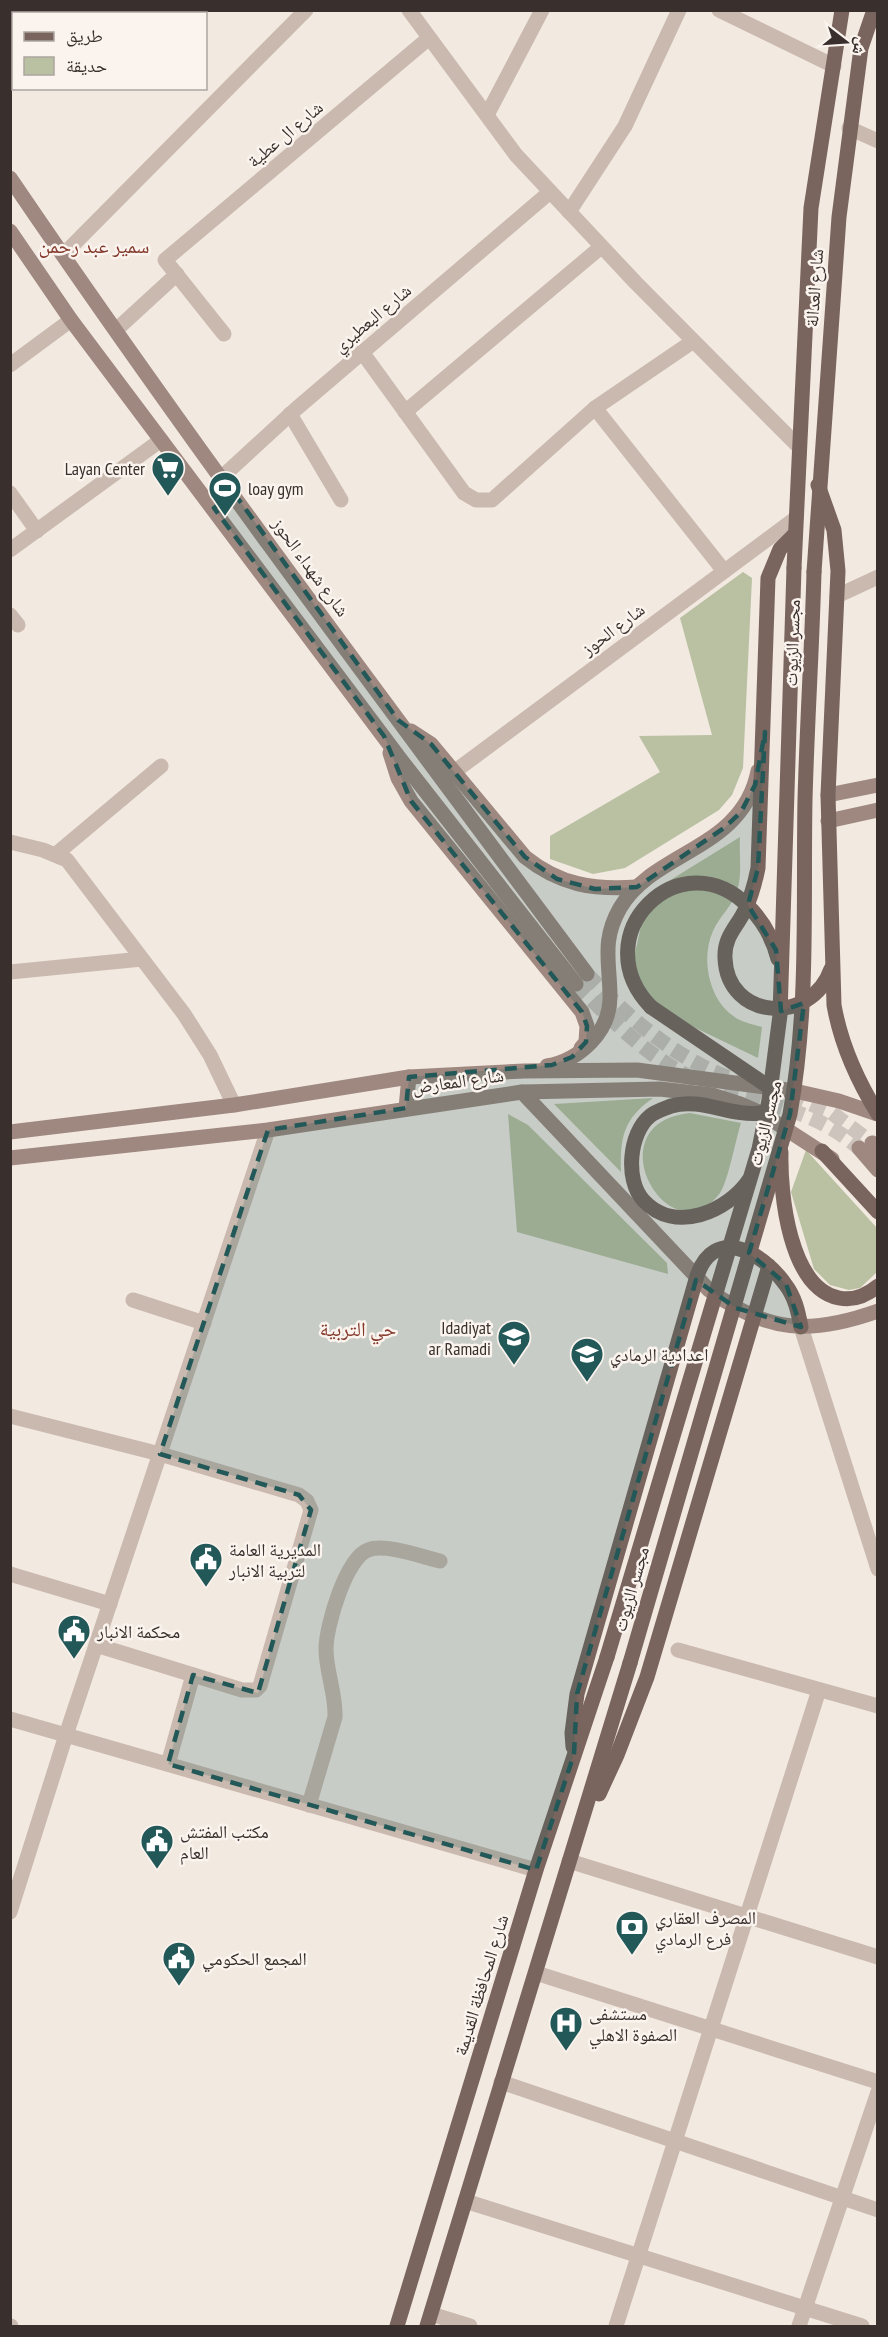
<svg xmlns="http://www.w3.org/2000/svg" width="888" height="2337" font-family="'PT Sans Narrow','Noto Naskh Arabic',sans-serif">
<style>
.green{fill:#b9c1a2}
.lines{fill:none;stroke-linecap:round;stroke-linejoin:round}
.secondary-tunnel{stroke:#cdc4bd;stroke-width:15;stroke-dasharray:15 8;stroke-linecap:butt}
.street{stroke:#cab9ae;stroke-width:15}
.secondary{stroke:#9e887f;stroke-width:15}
.primary{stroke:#7a655e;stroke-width:15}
.primary-bridge{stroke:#7a655e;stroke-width:15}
.marked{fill:#235858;fill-opacity:0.2;stroke:#235858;stroke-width:4.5;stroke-dasharray:12 8;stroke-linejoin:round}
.labels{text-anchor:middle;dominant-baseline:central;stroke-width:5;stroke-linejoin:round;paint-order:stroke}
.street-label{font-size:18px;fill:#392f2c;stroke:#faf3ee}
.poi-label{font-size:18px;fill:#392f2c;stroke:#faf3ee;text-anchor:start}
.neighbourhood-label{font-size:20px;fill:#83382a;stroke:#faf3ee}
</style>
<rect width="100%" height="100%" fill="#f2e9e1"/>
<g class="green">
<path d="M743,572L752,578L743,768L732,795L719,810L625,868L593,874L550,859V836L660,772L639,736L712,735L680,618Z"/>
<path d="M740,837C739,853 742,872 738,888C734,905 720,915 713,931C701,957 708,997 732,1015C740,1022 752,1024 762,1027L758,1058L681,1021L654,1004L632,967L641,926L664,884Z"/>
<path d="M653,1098C623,1119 620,1138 621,1172L554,1104Z"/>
<path d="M690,1113L741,1123C736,1138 728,1182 720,1193C669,1260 592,1123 690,1113Z"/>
<path d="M508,1114L528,1125L667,1263L668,1274L517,1232Z"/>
<path d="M806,1150L877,1228V1272L860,1288L849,1290L830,1285L814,1269L791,1192Z"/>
</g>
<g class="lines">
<g class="secondary-tunnel">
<path d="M587,974C628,1018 679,1062 738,1081"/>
<path d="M576,984C613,1021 649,1059 698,1081C756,1107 807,1103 859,1148"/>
<path d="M790,1095L832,1113L872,1143"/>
</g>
<g class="street">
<path d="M409,10L516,155L636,283L799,447"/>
<path d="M719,10L834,66"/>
<path d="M487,115L542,10"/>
<path d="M849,128L878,141"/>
<path d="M569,212L625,126L679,10"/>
<path d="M63,255L306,10"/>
<path d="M116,330L177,274"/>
<path d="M224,334L165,260L429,38"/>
<path d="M362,352L464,493L476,500H492L595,408L692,342"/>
<path d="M10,365L71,320"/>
<path d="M595,408L724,571"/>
<path d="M405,412L601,247"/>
<path d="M290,414L341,500"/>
<path d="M222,477L296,409L550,192"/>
<path d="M10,493L37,531"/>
<path d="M10,550L161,440"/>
<path d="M837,596L878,577"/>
<path d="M10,615L18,625"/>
<path d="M454,772L796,518"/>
<path d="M10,842L43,850L67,860L184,1014L210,1055L234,1105"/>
<path d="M55,855L161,766"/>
<path d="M10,972L142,959"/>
<path d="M133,1300L204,1323"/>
<path d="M801,1327L878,1569"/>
<path d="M10,1416L160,1454L299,1495L307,1501L311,1510L260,1686L256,1690H242L96,1645"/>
<path d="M10,1574L110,1604"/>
<path d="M678,1650L878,1706"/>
<path d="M10,1719L536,1870"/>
<path d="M168,1764L193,1675"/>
<path d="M309,1805L335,1717C336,1694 326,1672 326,1649C326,1626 346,1558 368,1550C385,1543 423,1557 440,1561"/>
<path d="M569,1861L878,1957"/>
<path d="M10,1912L66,1735L268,1130"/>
<path d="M536,1973L878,2082"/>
<path d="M501,2082L878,2210"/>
<path d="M465,2201L862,2326"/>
<path d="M431,2314L470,2326"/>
<path d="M10,2326H11"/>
<path d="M616,2326L819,1690"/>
<path d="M799,2326L878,2092"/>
</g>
<g class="secondary">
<path d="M10,178C194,449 391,711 587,974"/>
<path d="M10,231L71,320L401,760L576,984"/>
<path d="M411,731L431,744L525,857C560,885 593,890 637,887"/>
<path d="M390,753L398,778L411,801L582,1012L587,1026L586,1042L581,1048"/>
<path d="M828,795L878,785"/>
<path d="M828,821L878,810"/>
<path d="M547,1066C580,1060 610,1032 610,997C610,963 601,941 620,908C653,851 743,850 758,771"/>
<path d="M522,1092L709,1290C767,1333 811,1335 878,1311"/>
<path d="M406,1108L409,1077"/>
<path d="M10,1132L234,1105L409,1077L524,1071L637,1070L795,1091L839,1101L877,1114"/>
<path d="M872,1143L878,1150"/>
<path d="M859,1148L878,1170"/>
<path d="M10,1158L268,1130L522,1092L660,1089L712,1095L740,1104L761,1113L832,1159"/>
</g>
<g class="primary">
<path d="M818,485L834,530L838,571L828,795L834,1005C841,1045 857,1080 878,1114"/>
<path d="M795,534L780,549L768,578L758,868C755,883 751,898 744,912C736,928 724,937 725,958C727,1020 811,1026 831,969"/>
<path d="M794,568L811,208L842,10"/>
<path d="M814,572L839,217L861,48L874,10"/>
<path d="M651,1007L769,1087"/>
<path d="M822,1151L878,1212"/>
<path d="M781,1152C780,1193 789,1288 839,1298C853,1301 867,1295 878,1286"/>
<path d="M749,1180C728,1211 675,1235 643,1200C625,1180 629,1133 650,1116C656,1111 664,1109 671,1106C701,1097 731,1117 761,1113"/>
<path d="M573,1747L572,1733L577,1694L697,1276C714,1225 763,1252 785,1284C795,1297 798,1311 801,1327"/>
<path d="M599,1794L617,1755L647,1677L769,1266"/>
<path d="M397,2326L536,1870L607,1657"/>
<path d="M427,2326L630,1663"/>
</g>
<g class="primary-bridge">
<path d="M651,1007C582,935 681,837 749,907C764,922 773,939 778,959"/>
<path d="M607,1657L759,1149L769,1100L780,1015L794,568"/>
<path d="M630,1663L790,1114C809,1007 803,907 805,800C807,724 812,648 814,572"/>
</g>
</g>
<path class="marked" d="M234,493L398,720L431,744L525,857L557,879L595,889L637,887L724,828L741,812L755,785L765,732L758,868L748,905L776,950L781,1011L804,1003L790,1114L749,1253L786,1284L801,1327L736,1308L696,1280L577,1694L574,1754L536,1870L168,1764L193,1675L258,1693L311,1510L299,1495L160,1454L268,1130L406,1108L409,1077L552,1065L572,1057L586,1042L587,1026L582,1012L411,801L384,736L214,508Z"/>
<defs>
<g id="supermarket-pin" transform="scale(1.725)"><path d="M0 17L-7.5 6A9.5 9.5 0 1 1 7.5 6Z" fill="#235858" stroke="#faf3ee"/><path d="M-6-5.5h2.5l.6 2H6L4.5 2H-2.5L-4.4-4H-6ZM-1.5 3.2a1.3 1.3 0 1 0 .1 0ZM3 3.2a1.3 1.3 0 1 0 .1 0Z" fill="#fff"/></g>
<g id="stadium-pin" transform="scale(1.725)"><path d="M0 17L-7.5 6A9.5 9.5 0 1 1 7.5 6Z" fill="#235858" stroke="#faf3ee"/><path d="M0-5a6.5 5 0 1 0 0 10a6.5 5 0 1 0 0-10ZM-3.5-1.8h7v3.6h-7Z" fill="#fff"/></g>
<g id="school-pin" transform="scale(1.725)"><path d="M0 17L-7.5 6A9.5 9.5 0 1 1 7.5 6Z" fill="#235858" stroke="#faf3ee"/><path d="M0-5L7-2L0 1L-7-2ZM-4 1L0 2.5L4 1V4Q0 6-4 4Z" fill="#fff"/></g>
<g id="university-pin" transform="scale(1.725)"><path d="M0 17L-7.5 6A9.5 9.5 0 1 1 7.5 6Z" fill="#235858" stroke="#faf3ee"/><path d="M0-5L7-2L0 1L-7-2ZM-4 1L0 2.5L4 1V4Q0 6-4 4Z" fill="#fff"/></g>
<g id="civic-pin" transform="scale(1.725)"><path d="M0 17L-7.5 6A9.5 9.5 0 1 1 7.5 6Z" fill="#235858" stroke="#faf3ee"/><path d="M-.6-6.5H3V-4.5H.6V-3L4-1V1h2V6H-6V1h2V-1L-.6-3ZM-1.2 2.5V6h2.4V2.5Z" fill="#fff"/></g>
<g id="bank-pin" transform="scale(1.725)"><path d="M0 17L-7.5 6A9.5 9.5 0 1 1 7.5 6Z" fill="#235858" stroke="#faf3ee"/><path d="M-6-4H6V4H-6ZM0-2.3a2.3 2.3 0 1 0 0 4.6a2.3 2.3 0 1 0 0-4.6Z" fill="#fff"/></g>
<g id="hospital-pin" transform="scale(1.725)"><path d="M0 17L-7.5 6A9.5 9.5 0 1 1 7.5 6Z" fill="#235858" stroke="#faf3ee"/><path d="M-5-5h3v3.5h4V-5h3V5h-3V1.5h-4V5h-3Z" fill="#fff"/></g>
</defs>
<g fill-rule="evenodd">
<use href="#supermarket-pin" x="168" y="468"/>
<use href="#stadium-pin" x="225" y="488"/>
<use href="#school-pin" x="514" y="1337"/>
<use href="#university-pin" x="587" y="1354"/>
<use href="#civic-pin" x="206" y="1559"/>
<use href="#civic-pin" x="74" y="1631"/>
<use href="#civic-pin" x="157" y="1841"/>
<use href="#bank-pin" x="632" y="1927"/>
<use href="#civic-pin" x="179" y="1958"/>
<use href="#hospital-pin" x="566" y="2023"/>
</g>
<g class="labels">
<g class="street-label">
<text transform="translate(285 134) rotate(-40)">شارع ال عطية</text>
<text transform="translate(814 288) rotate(-86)">شارع العدالة</text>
<text transform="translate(372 318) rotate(-40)">شارع البعطيري</text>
<text transform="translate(311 567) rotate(54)">شارع شهداء الحوز</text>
<text transform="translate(613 629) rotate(-37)">شارع الحوز</text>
<text transform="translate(792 643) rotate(-88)">مجسر الزيوت</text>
<text transform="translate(458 1081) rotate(-8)">شارع المعارض</text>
<text transform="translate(765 1123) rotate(-76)">مجسر الزيوت</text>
<text transform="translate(631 1589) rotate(-74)">مجسر الزيوت</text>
<text transform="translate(481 1985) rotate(-73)">شارع المحافظة القديمة</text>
</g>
<g class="poi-label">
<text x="145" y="468" text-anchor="end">Layan Center</text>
<text x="248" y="488">loay gym</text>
<text x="491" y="1327" text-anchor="end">Idadiyat<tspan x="491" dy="21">ar Ramadi</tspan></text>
<text x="610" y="1354">اعدادية الرمادي</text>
<text x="229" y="1549">المديرية العامة<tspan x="229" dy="21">لتربية الانبار</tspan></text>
<text x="97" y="1631">محكمة الانبار</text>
<text x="180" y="1831">مكتب المفتش<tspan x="180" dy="21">العام</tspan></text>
<text x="655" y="1917">المصرف العقاري<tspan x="655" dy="21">فرع الرمادي</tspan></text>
<text x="202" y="1958">المجمع الحكومي</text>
<text x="589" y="2013">مستشفى<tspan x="589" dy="21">الصفوة الاهلي</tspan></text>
</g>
<g class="neighbourhood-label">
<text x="94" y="246">سمير عبد رحمن</text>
<text x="358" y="1329">حي التربية</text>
</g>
</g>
<rect width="888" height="2337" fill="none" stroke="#392f2c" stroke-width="24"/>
<rect x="12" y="12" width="195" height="78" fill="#faf3ee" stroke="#ada5a0" stroke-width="1.5"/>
<rect x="24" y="32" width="30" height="9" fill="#7a655e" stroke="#ada5a0" stroke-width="1.5"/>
<text x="66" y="42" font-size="18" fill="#392f2c">طريق</text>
<rect x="24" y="57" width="30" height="18" fill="#b9c1a2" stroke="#ada5a0" stroke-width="1.5"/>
<text x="66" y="72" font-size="18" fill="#392f2c">حديقة</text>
<g transform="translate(846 42) rotate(107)" stroke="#faf3ee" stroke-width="4.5" paint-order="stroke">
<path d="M0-4.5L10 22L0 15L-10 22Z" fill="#392f2c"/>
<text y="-9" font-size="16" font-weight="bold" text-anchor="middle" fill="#392f2c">ش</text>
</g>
</svg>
